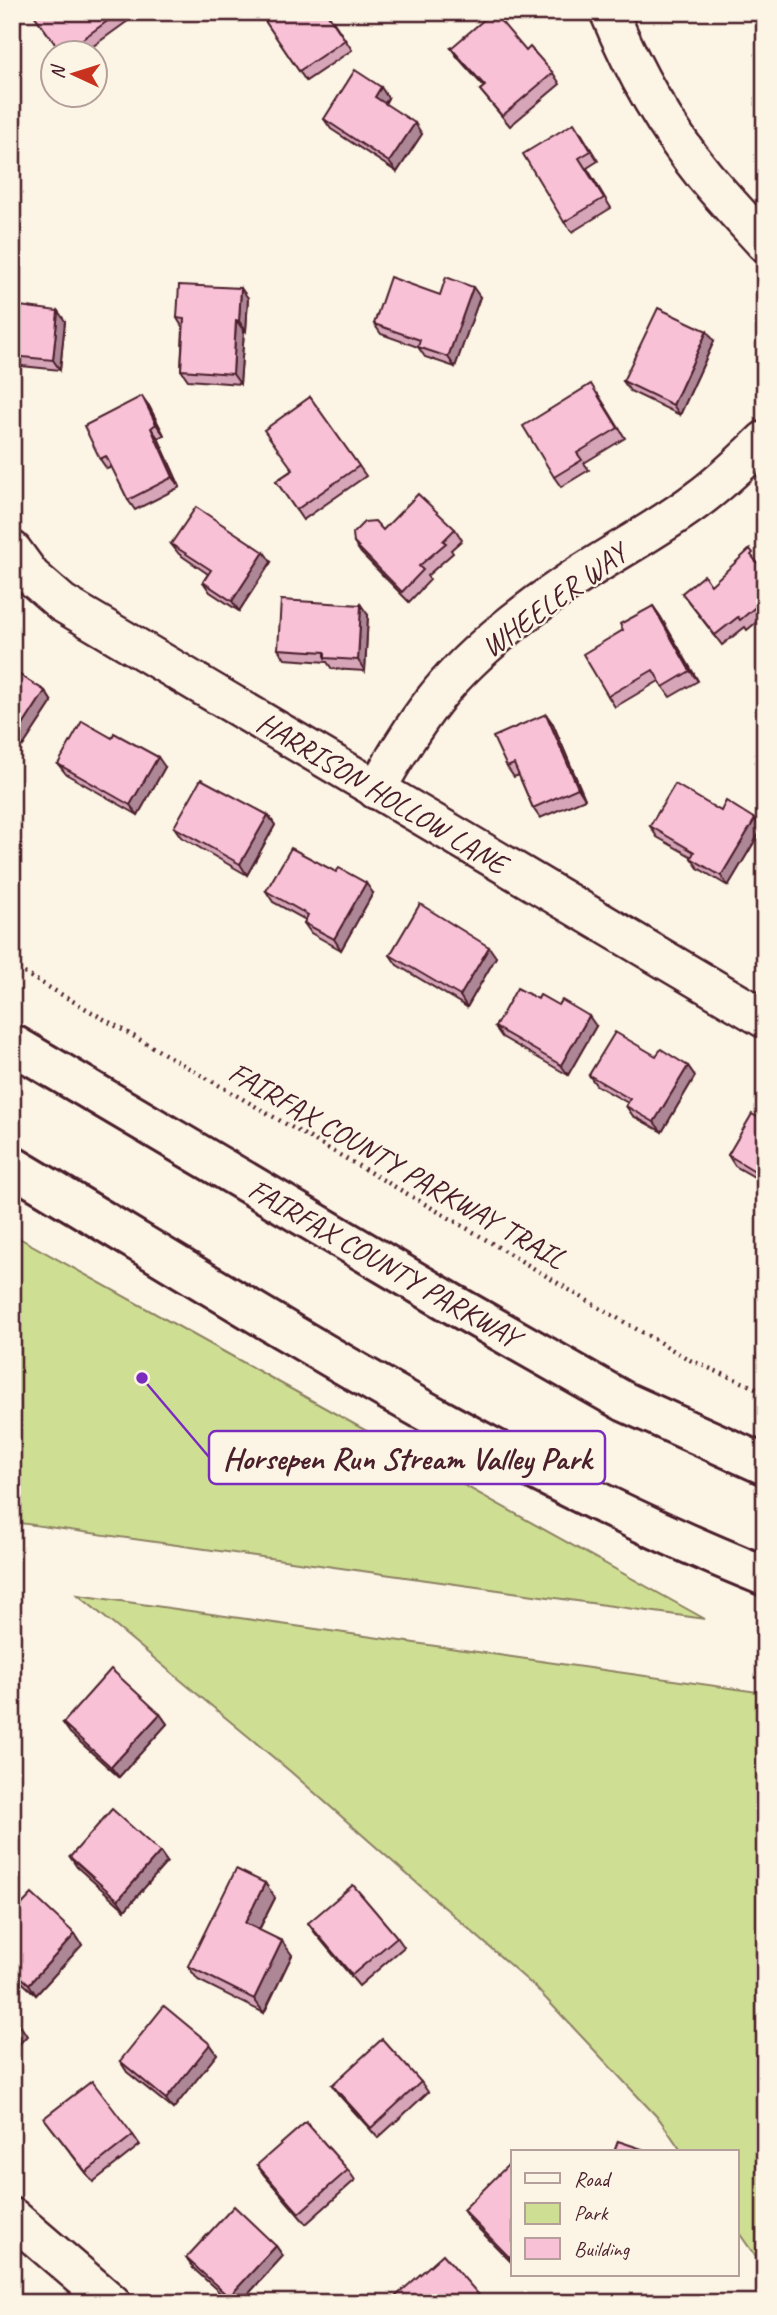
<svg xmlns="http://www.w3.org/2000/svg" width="777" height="2315" font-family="Caveat,sans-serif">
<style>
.green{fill:#cedf94;stroke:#8c7f60;stroke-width:2}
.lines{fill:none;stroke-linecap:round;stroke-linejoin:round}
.minor-casing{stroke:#4a1f2b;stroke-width:42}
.highway-casing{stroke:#4a1f2b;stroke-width:44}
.path{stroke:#4a1f2b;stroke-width:4.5;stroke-dasharray:2 5;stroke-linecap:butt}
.minor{stroke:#fcf5e5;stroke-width:37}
.highway{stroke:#fcf5e5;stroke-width:38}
.wall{fill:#d6a6b8;stroke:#4a1f2b;stroke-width:2}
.shaded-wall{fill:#ae8796;stroke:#4a1f2b;stroke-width:2}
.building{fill:#f9c1d6;stroke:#4a1f2b;stroke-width:2}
.labels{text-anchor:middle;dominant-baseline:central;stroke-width:5;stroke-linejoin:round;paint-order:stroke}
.street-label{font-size:30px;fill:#4a1f2b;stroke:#fcf5e5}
.leader{fill:none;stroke:#7b2cbf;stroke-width:2.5}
.callout-dot{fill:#7b2cbf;stroke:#fcf5e5;stroke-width:2.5}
.callout{fill:#fcf5e5;stroke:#7b2cbf;stroke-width:2.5}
.callout-label{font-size:32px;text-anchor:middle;font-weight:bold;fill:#4a1f2b}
</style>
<rect width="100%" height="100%" fill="#fcf5e5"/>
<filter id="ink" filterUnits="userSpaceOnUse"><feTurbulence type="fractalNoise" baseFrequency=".0143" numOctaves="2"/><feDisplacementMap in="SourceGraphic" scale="14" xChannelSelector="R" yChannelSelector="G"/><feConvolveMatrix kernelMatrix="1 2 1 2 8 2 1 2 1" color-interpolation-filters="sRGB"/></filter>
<g filter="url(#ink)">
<g class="green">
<path d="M12,1234L705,1619L12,1522Z"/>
<path d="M78,1595L765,1693V2270L737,2230V2152H682L660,2120L536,1988L291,1772Z"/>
</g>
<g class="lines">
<g class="minor-casing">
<g id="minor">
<path d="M609,12C633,70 664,126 704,175C723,198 744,220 765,243"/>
<path d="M12,550L31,576L62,603L765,1019"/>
<path d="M376,790C394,759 412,728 434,700C466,658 522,613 566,584C610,554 658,530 701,497C724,480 744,460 765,440"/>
<path d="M12,2217L112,2303"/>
</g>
</g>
<g class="highway-casing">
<g id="highway">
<path d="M12,1044L451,1303L625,1402L765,1465"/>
<path d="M12,1166C257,1312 499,1470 765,1576"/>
</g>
</g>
<path class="path" d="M12,966L475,1233L581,1297L690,1360L765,1392"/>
<use href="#minor" class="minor"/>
<use href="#highway" class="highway"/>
</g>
<g class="wall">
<path d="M32,12H138L139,13L85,52H83L80,49L75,52H61Z"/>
<path d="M259,12H327L352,50L306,81Z"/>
<path d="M451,48L526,51L553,73L560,84L510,126L480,90L484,87L458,58Z"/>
<path d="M388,98L385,104L422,134L397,172L331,129L324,119Z"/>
<path d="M581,133L598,161L587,168L611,208L572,232L564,222Z"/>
<path d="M440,295L480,297L455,367L425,357L418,347L381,334L374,324Z"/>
<path d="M248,298L246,331H244L240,384L188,380L181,370L183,328L177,318Z"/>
<path d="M12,305L65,321L60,370L12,365Z"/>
<path d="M714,341L680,415L630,391L623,381Z"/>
<path d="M598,394L625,438L584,463L589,470L561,487L554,477Z"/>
<path d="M310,397L366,476L303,520L276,481L292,470Z"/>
<path d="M149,406L164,435L158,438L180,487L135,510L128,500L112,467L107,469L100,459Z"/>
<path d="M455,529L462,540L451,550L453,553L427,576L430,580L409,602L361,553L354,543L383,530Z"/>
<path d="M171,544L271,562L239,611L210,592L203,582L208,574L179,554Z"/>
<path d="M760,563L759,564L765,572V615L747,630L745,627L722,645L682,593L711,585Z"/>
<path d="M653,606L660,616L698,681L670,697L659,681L615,707L608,696L623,630Z"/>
<path d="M368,615L365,671L332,669L327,662L285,659L278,649Z"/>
<path d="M12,670L45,691L52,702L23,746L12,739Z"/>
<path d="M553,724L585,799L540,818L533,808L519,775L514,777L507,767Z"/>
<path d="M58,764L165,767L138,815L66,774Z"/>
<path d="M721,811L762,829L728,886L698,868L691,858L692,857L657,837L650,826Z"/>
<path d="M268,815L275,825L247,875L181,837L174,827Z"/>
<path d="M765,886V913L756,901Z"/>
<path d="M266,891L373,893L341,950L311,933L304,923L306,920L273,902Z"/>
<path d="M390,955L496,957L467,1007L397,965Z"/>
<path d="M596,1026L568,1075L502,1037L495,1027Z"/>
<path d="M656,1056L688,1066L695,1076L662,1132L633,1116L626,1106L628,1103L596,1085L589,1075Z"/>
<path d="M765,1122V1183L735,1166L728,1155Z"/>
<path d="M160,1714L167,1724L119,1777L70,1733L63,1723Z"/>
<path d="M160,1852L167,1862L125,1910L77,1867L70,1857Z"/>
<path d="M265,1883L275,1898L259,1930L292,1955L264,2013L198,1980L188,1966Z"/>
<path d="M12,1915L75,1934L82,1945L36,1995L12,1973Z"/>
<path d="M308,1923L397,1937L404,1947L359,1986L315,1933Z"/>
<path d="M210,2044L217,2054L173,2109L127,2072L120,2061Z"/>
<path d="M421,2082L428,2092L378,2138L339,2095L332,2085Z"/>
<path d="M44,2118L133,2135L140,2145L93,2182Z"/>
<path d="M257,2165L348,2170L355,2180L306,2224L264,2175Z"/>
<path d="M513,2169V2264L470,2220L463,2210Z"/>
<path d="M276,2246L283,2256L240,2303H231L193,2268L186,2258Z"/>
</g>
<g class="shaded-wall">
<path d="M381,87L388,98L382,108L375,97Z"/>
<path d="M415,123L422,134L397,172L389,162Z"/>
<path d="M473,287L480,297L455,367L448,357Z"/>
<path d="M241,288L248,298L246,331L239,321Z"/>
<path d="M58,311L65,321L60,370L53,360Z"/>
<path d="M236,320L244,331L240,384L233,374Z"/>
<path d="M707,331L714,341L680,415L673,405Z"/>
<path d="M142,396L149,406L164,435L156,424Z"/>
<path d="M151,428L158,438L180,487L173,477Z"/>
<path d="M264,552L271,562L239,611L232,601Z"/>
<path d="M361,605L368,615L365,671L358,660Z"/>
<path d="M653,606L660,616L698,681L690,671Z"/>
<path d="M45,691L52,702L23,746L16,736Z"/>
<path d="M546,714L553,724L585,799L578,788Z"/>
<path d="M158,757L165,767L138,815L130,805Z"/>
<path d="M268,815L275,825L247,875L240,864Z"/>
<path d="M755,819L762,829L728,886L721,876Z"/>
<path d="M366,883L373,893L341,950L334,939Z"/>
<path d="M489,947L496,957L467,1007L460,996Z"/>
<path d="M589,1016L596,1026L568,1075L561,1065Z"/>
<path d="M688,1066L695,1076L662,1132L654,1122Z"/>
<path d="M160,1714L167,1724L119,1777L111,1767Z"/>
<path d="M160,1852L167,1862L125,1910L118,1900Z"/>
<path d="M265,1883L275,1898L255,1937L245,1923Z"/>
<path d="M75,1934L82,1945L36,1995L29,1984Z"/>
<path d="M282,1941L292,1955L264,2013L254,1999Z"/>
<path d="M20,2025L27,2036L12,2052V2034Z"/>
<path d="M210,2044L217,2054L173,2109L166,2099Z"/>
<path d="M276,2246L283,2256L240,2303H233L229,2297Z"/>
</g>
<g class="building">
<path d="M32,12H120L77,43L73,39L59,49Z"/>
<path d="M259,12H326L345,40L299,71Z"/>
<path d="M493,12L526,51L530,47L553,73L502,116L480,90L485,86L451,48Z"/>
<path d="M355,70L381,87L375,97L415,123L389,162L324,119Z"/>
<path d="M574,123L591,151L579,158L604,198L564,222L523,154Z"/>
<path d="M390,277L440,295L446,277L473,287L448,357L418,347L420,340L374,324Z"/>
<path d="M179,285L241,288L239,321L236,320L233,374L181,370L184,319L177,318Z"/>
<path d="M12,305L58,311L53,360L12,356Z"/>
<path d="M658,308L707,331L673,405L623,381Z"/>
<path d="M591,384L618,428L577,453L582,460L554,477L523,426Z"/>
<path d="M142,396L156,424L151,428L173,477L128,500L106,456L100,459L84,426Z"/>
<path d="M310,397L359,466L296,510L276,481L293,470L264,430Z"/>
<path d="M418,494L455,529L443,541L446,543L419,566L423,570L402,592L354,543L353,533L364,522L375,521L383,530Z"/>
<path d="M196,507L264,552L232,601L203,582L211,570L171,544Z"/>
<path d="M750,549L753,553L751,555L765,572V599L740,620L738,617L715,635L682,593L704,575L711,585Z"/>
<path d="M281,600L361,605L358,660L325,658V652L278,649Z"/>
<path d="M653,606L690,671L663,687L653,670L608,696L583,654L623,630L620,624Z"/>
<path d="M12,670L45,691L16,736L12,734Z"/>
<path d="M546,714L578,788L533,808L514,764L507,767L493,737Z"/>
<path d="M82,721L112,738L114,733L158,757L130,805L58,764Z"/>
<path d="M201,779L268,815L240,864L174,827Z"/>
<path d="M675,784L721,811L726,801L755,819L721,876L691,858L694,852L650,826Z"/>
<path d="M291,848L336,872L339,868L366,883L334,939L304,923L308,915L266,891Z"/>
<path d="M765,886V907L756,901Z"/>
<path d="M420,904L489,947L460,996L390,955Z"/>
<path d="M517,988L538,999L540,995L558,1005L562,1000L589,1016L561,1065L495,1027Z"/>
<path d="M615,1032L656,1056L661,1049L688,1066L654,1122L626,1106L630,1099L589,1075Z"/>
<path d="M752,1114L765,1122V1177L728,1155Z"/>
<path d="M111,1669L160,1714L111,1767L63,1723Z"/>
<path d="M112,1809L160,1852L118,1900L70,1857Z"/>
<path d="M236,1869L265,1883L245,1923L282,1941L254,1999L188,1966Z"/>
<path d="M353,1885L397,1937L352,1975L308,1923Z"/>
<path d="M32,1894L75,1934L29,1984L12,1969V1915Z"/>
<path d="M164,2006L210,2044L166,2099L120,2061Z"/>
<path d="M12,2018L20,2025L12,2034Z"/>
<path d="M382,2039L421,2082L371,2128L332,2085Z"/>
<path d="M92,2081L133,2135L86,2172L44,2118Z"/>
<path d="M306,2122L348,2170L299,2213L257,2165Z"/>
<path d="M618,2141L651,2152H614Z"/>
<path d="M508,2165L513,2169V2257L511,2259L463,2210Z"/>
<path d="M234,2206L276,2246L229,2297L186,2258Z"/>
<path d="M443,2254L486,2303H402L396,2296Z"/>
</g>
</g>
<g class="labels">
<g class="street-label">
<text transform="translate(554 600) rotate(-36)">WHEELER WAY</text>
<text transform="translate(382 793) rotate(31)">HARRISON HOLLOW LANE</text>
<text transform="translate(397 1165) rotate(30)">FAIRFAX COUNTY PARKWAY TRAIL</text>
<text transform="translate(384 1263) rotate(30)">FAIRFAX COUNTY PARKWAY</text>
</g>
</g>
<path class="leader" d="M142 1378L209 1457"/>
<circle class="callout-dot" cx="142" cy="1378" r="7"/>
<rect class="callout" x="209" y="1431" width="396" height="53" rx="7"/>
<g class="callout-label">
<text x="407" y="1469">Horsepen Run Stream Valley Park</text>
</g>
<rect width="777" height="2315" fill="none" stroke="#fcf5e5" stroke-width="42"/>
<rect x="21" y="21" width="735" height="2273" fill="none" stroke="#4a1f2b" stroke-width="2.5" filter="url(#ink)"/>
<rect x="511" y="2150" width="228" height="126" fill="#fcf5e5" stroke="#b59f9b" stroke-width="2"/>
<rect x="525" y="2173" width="35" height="10" fill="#fcf5e5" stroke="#b59f9b" stroke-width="2"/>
<text x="574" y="2186" font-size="21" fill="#4a1f2b">Road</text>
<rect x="525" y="2203" width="35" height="21" fill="#cedf94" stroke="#b59f9b" stroke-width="2"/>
<text x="574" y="2220" font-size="21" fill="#4a1f2b">Park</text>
<rect x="525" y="2238" width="35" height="21" fill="#f9c1d6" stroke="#b59f9b" stroke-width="2"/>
<text x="574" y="2256" font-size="21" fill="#4a1f2b">Building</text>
<g transform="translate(74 74) rotate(274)"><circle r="33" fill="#fcf5e5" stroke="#b59f9b" stroke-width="2"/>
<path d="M0-5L12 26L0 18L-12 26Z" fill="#c8321e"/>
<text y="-10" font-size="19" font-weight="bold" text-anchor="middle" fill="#4a1f2b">N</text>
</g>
</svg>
